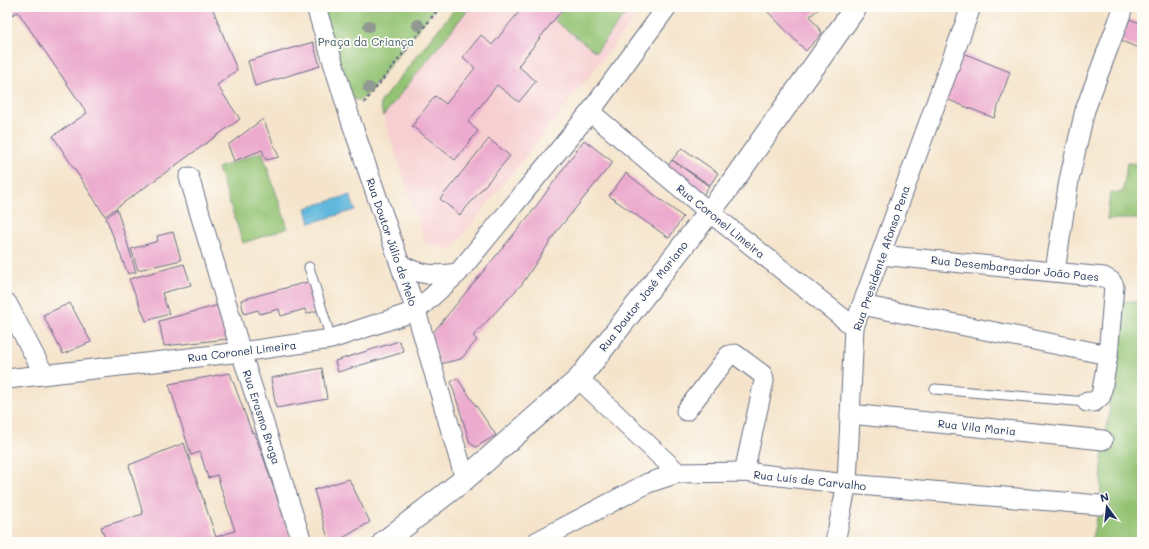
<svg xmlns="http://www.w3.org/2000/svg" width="1149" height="549" font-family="Mali,sans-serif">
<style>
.built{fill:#f7cfd1}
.green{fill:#93c272;stroke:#577868}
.water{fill:#60b8dd;stroke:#3e749e}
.building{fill:#ecabce}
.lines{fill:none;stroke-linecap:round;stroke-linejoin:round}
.service-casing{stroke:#676e84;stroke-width:11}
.minor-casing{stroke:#676e84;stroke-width:21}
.secondary-casing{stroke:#676e84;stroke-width:24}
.path{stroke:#676e84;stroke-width:2.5;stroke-dasharray:3 3;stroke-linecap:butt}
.service{stroke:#fff;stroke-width:9}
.minor{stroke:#fff;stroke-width:19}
.secondary{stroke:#fff;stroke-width:22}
.tree{fill:#919992}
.labels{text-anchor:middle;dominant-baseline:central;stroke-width:3.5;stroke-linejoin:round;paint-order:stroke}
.park-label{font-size:11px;fill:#3f5b64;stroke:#fdfcf7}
.street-label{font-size:11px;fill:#1b2f5e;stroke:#fdfcf7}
</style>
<rect width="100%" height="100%" fill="#fdfcf7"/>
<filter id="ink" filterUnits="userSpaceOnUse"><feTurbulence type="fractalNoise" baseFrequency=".025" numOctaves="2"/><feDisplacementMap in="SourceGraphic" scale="8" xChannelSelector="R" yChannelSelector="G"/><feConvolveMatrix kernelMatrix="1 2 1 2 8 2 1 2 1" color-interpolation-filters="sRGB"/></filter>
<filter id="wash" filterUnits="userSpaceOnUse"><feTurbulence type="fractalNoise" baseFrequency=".012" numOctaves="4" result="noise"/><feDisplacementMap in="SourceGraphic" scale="16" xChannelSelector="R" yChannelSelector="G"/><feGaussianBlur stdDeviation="0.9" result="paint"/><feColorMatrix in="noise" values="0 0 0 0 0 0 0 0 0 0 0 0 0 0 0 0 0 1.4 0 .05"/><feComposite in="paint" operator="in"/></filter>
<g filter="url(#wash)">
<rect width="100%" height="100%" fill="#f5e4cb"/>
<path class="built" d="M470,7H644L452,249L426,244L383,116Z"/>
<g class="green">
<path d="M321,7H436L365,97L359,100L351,99Z"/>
<path d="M456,7H470L383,116L380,104L382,100Z"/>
<path d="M564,7H631L596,52L554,20Z"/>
<path d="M262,152L288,228L243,243L218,168Z"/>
<path d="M1127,163L1142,164V219H1107L1110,193L1123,192Z"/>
<path d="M1117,301L1142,302V542H1091L1100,505L1103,440L1110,413L1108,387Z"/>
</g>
<path class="water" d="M350,195L355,210L310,223L306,208Z"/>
<g id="blocks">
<g class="building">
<path d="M7,7H212L237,70L217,85L240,119L105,216L53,136L87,113L18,12L7,17Z"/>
<path d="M523,7H564L518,66L536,81L519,102L497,85L468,122L478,131L455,160L412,126L435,96L446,104L475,68L463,57L481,35L492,45Z"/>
<path d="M763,7H821L810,16L822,33L806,51Z"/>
<path d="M1130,19L1142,24V49L1121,41Z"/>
<path d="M313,42L320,66L255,86L248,61Z"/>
<path d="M958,51L1010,72L994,118L941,97Z"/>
<path d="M263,119L279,157L266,160L262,150L234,161L228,145Z"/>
<path d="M489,139L510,156L460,215L440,199Z"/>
<path d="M584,140L613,162L557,231L522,284L473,336L477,340L461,359L440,364L431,335L532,212Z"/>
<path d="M682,148L718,173L710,185L672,160Z"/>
<path d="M672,160L709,186L699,201L664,172Z"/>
<path d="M626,173L683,217L669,238L609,196Z"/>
<path d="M117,209L136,272L128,274L106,218Z"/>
<path d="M173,232L181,260L138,270L131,249L158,241L157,236Z"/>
<path d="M184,264L191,285L162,293L169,314L146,321L129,279Z"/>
<path d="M311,281L319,310L306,314L305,309L281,316L279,309L260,314L258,310L244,314L241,300Z"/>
<path d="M70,303L91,342L63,354L43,315Z"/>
<path d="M219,305L228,339L164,346L159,321Z"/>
<path d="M399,341L404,352L338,372L335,361Z"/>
<path d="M322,368L327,399L276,408L271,378Z"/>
<path d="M230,373L252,433L254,432L264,459L292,542H106L101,527L143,514L129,465L184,443L216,537L235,531L217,475L208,478L200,452L191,455L169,384Z"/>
<path d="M457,378L496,435L476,447L470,443L451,382Z"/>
<path d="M349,479L370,522L336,542H329L314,490Z"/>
</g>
</g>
</g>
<g filter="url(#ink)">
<use href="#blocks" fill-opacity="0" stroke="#676e84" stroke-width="1"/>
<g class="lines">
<g class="service-casing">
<g id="service">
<path d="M309,267L331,339"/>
<path d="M935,389L1087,402"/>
</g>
</g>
<g class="minor-casing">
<g id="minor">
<path d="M316,7L351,121L416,311L465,479"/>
<path d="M590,112L708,211L854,327"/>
<path d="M189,177L241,352L302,542"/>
<path d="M881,255L1104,277L1111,281L1114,286L1108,355L1101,396L1094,402H1087"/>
<path d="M400,264C419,276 437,276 458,273"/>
<path d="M1055,271L1069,180L1085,110L1121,14L1122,7"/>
<path d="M7,303L44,374"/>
<path d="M862,305L1108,355"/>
<path d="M7,379L241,352L331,339L416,311L458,273L590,112L667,7"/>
<path d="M579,379L678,473"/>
<path d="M686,411L729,355L735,354L763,375L764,381L744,472"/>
<path d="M850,414L1103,440"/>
<path d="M536,542L648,483L678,473L744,472L847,484L1100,505"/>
<path d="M835,542L847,484L854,327L971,7"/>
</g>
</g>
<g class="secondary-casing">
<path id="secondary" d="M384,542L465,479L579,379L728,188L856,7"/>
</g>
<path class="path" d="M364,103L440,7"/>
<use href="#service" class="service"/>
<use href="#minor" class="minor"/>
<use href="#secondary" class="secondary"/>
</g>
<g class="tree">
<circle cx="418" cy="25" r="6"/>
<circle cx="369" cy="26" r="6"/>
<circle cx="369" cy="88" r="6"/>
</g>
</g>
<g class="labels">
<g class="park-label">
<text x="366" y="41">Praça da Criança</text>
</g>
<g class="street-label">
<text transform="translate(721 221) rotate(39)">Rua Coronel Limeira</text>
<text transform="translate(392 242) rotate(71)">Rua Doutor Júlio de Melo</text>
<text transform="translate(881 258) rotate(-71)">Rua Presidente Afonso Pena</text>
<text transform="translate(1015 268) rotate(6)">Rua Desembargador João Paes</text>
<text transform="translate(643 296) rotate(-52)">Rua Doutor José Mariano</text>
<text transform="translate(242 351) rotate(-7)">Rua Coronel Limeira</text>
<text transform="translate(262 417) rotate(72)">Rua Erasmo Braga</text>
<text transform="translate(977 427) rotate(6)">Rua Vila Maria</text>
<text transform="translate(810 480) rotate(6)">Rua Luís de Carvalho</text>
</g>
</g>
<rect width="1149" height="549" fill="none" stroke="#fdfcf7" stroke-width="24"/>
<g transform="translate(1107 507) rotate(345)" stroke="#fdfcf7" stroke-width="3" paint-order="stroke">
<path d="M0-3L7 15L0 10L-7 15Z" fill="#1b2f5e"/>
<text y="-6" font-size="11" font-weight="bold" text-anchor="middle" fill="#1b2f5e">N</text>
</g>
</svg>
